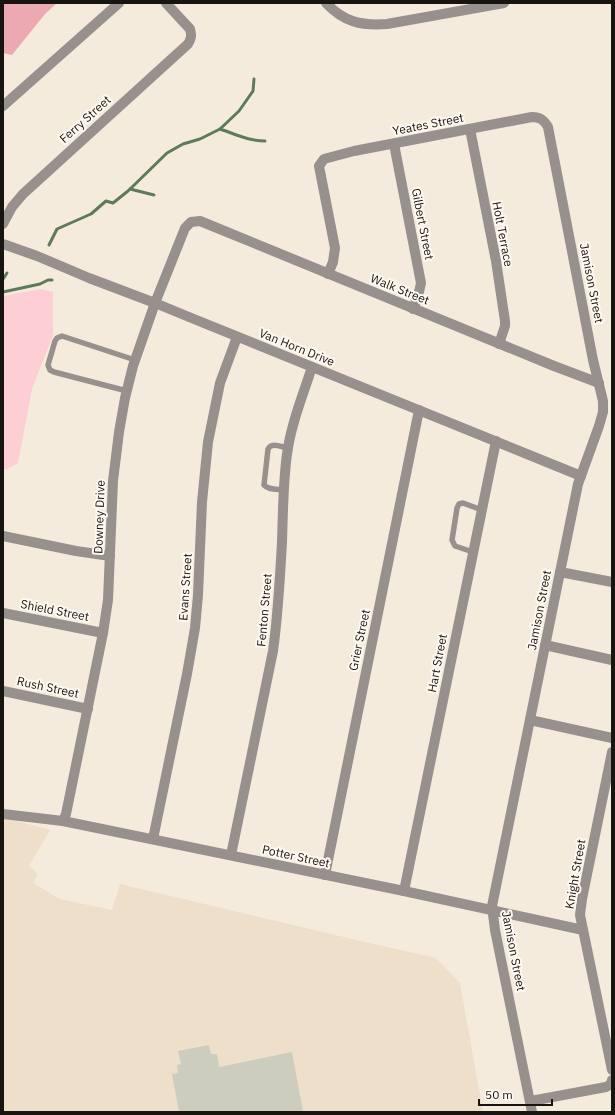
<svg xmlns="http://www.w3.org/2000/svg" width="615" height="1115" font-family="'IBM Plex Sans',sans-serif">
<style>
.built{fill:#eddfca}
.green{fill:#fdced3}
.forest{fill:#eca9b2}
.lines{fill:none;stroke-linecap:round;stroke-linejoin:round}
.stream{stroke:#5d7b5b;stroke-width:3}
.building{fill:#cccdbe}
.service{stroke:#97908d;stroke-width:5.5}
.minor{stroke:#97908d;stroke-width:10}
.labels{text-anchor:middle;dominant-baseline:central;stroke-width:4;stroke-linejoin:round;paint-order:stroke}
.street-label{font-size:12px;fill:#18140f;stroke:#fff9f1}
</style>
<rect width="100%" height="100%" fill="#f5ebdd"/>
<path class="built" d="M3,818L10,819L50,830L29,866L38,874L33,883L60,899L112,910L120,884L365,942L436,958L460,983L483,1112H3Z"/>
<path class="green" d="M41,289L53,292V335L32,389L18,463L7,469L3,470V296Z"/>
<path class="forest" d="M3,3H57L45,14L12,55L3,53Z"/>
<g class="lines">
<g class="stream">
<path d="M220,129C235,134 249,141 265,141"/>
<path d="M130,189L154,195"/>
<path d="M49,245L57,229L91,214L106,201L113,203L128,191L167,153L183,144L200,139L220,129L239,111L253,91L254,79"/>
<path d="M3,279L7,273"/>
<path d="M3,292L40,284L48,280H52"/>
</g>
</g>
<path class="building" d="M209,1045L211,1054H217L219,1067L292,1052L303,1112H179L172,1074L178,1073L177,1065L181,1064L178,1051Z"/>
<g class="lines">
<g class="service">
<path d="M127,391L54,372L50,370L48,365L55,341L57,338L62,336L135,360"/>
<path d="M284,490C277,489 268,490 264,485L268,449C272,442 281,447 288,448"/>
<path d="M473,552L455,546L452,540L457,508L459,504L463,503L482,510"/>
</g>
<g class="minor">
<path d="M326,3C344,22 361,26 387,24L504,3"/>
<path d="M3,106L119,3"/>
<path d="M470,129L496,261L505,321V326L499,344"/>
<path d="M394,144L421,283L419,292L413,309"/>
<path d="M3,224L12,207L23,194L188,44C191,39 192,36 190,29L166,3"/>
<path d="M3,244L37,256L89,278L155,303L189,317L581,476"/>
<path d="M328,274L333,262L335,248L319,166L324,159L354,151L532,117C540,117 544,120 548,127L593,360L603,401V412L599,426L578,484L492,906L495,930L532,1112"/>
<path d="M3,536L76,551L110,556"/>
<path d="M560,572L612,582"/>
<path d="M3,613L103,633"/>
<path d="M545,645L612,660"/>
<path d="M3,691L88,709"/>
<path d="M530,720L612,738"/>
<path d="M612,752L582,899L580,915L612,1070"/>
<path d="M3,814L63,821L404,891L583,930"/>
<path d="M63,821L66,814L103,633L108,600L113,481L119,432L125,398L133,366L155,303L185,228L191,222L200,221L554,366L599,383"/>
<path d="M153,839L187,674L195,628L198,595L202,502L208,442L220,383L237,337"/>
<path d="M231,855L273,651C278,615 280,579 282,542C283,513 283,483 287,454C291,424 303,395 312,367"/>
<path d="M325,875L419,410"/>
<path d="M404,891L496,441"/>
<path d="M531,1101L606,1087L611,1084L612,1080"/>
</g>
</g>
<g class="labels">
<g class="street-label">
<text transform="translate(85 119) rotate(-42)">Ferry Street</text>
<text transform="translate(428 124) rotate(-11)">Yeates Street</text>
<text transform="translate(423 224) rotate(79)">Gilbert Street</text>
<text transform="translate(503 234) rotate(79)">Holt Terrace</text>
<text transform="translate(592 283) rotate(79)">Jamison Street</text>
<text transform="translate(400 289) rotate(22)">Walk Street</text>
<text transform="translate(297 347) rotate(22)">Van Horn Drive</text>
<text transform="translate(99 517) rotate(-88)">Downey Drive</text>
<text transform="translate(185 587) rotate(-86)">Evans Street</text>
<text transform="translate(55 610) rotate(11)">Shield Street</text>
<text transform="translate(264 610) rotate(-85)">Fenton Street</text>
<text transform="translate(539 610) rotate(-79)">Jamison Street</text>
<text transform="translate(359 640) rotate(-78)">Grier Street</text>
<text transform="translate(437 663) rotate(-79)">Hart Street</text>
<text transform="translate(48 687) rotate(12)">Rush Street</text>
<text transform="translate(296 856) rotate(12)">Potter Street</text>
<text transform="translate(575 874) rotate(-80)">Knight Street</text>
<text transform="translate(514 951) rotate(79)">Jamison Street</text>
</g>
</g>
<rect width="615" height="1115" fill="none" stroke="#18140f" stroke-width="8"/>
<path d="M479 1099v6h73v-6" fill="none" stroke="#18140f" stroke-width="2"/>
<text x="485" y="1099" font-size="12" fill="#18140f" stroke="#fff9f1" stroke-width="3" paint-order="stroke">50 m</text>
</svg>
